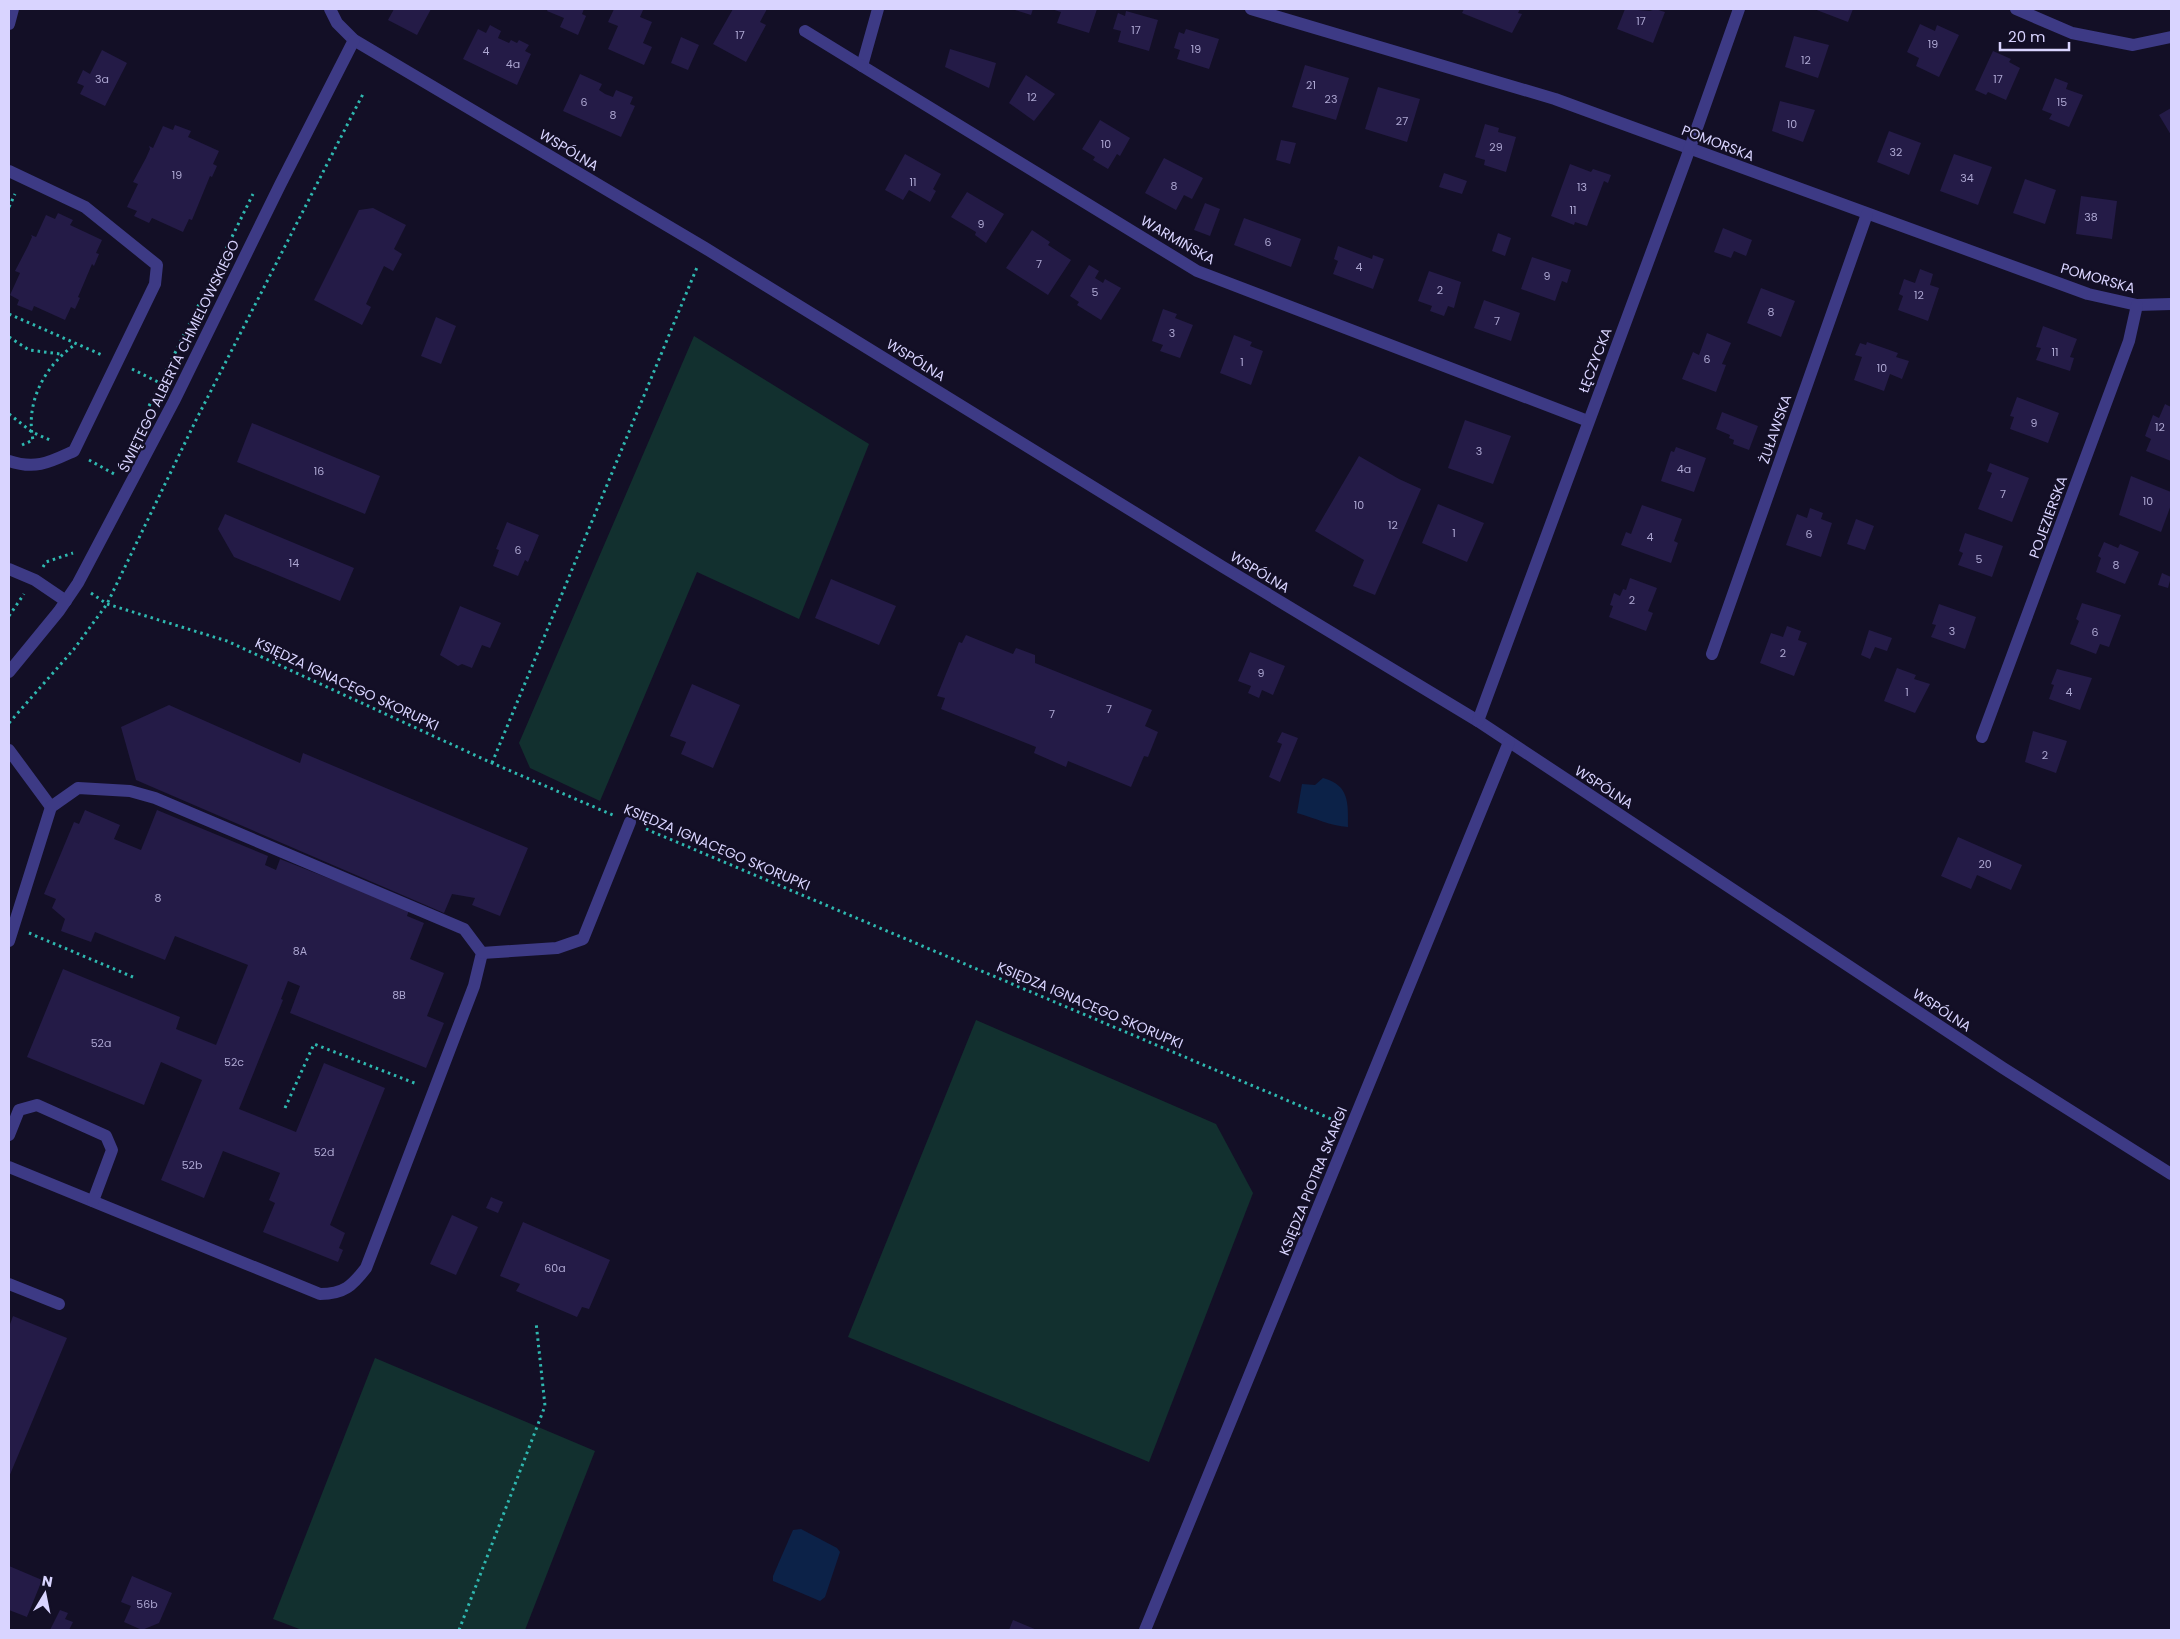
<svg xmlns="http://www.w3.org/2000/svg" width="2180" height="1639" font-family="Poppins,sans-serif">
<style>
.green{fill:#12302f}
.water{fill:#0c2248}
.building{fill:#241b47}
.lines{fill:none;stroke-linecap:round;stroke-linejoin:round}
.path{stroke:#2fb8b0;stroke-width:3;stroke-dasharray:2.5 4;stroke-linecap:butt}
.minor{stroke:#3d3a85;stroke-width:12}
.labels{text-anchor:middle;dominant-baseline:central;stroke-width:4.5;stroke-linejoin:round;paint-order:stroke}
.number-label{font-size:11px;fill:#aca6d1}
.street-label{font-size:14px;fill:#d9d4ff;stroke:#130f26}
</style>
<rect width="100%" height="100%" fill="#130f26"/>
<g class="green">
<path d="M694,336L869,444L799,619L697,572L600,801L530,768L519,743Z"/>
<path d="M976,1020L1216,1124L1253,1193L1149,1462L848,1337Z"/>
<path d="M375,1358L595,1451L525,1630H302L273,1619Z"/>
</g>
<g class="water">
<path d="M1323,778C1350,785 1348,804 1348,827C1330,826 1315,818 1297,813L1302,784L1315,785Z"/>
<path d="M801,1529L837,1548L840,1552L825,1597L820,1601L773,1581V1576L793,1530Z"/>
</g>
<g class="building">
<path d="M394,9H431L417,35L388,20Z"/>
<path d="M548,9H584L582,14L586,16L578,35L560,27L564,18L547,11Z"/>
<path d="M614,9H641L643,10L640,17L652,22L643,43L652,47L644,65L608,49L618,26L608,22Z"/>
<path d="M733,9H767L760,22L766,25L746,62L713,44Z"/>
<path d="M1012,9H1033L1031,15Z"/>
<path d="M1051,9H1097L1089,33L1057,23L1061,12Z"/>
<path d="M1464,9H1520L1518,13L1522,14L1512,33L1462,13Z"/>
<path d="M1625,9L1650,11L1655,9L1665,12L1653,43L1617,29Z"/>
<path d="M1814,9H1853L1848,22Z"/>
<path d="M1126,11L1158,20L1149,51L1118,42L1121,31L1113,29L1118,13L1125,16Z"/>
<path d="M1920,24L1935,31L1937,25L1959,35L1939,77L1916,66L1919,58L1907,52Z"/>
<path d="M490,25L501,31L498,38L509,43L511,40L517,43L519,40L529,45L525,51L531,54L517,85L463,59L478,29L486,33Z"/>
<path d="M1186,29L1219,39L1209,69L1177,59L1180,50L1174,48L1179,32L1184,34Z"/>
<path d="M1794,36L1829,45L1818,78L1785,67Z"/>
<path d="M681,37L699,45L688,70L671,63Z"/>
<path d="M950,49L996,63L989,88L945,67Z"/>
<path d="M102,50L127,63L105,106L80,94L84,86L77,83L83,70L90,74Z"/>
<path d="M1993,51L2011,59L2009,62L2020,68L2006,100L1988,92L1986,95L1975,90Z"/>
<path d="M1305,65L1349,78L1336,120L1292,107Z"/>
<path d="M580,74L602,84L599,90L605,94L613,97L616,90L633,97L630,104L635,106L621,137L563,111Z"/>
<path d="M1026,75L1055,94L1034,121L1009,103Z"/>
<path d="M2055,78L2068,83L2066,89L2083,95L2069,127L2049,119L2052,114L2042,110Z"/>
<path d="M1378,87L1420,99L1407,142L1365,129Z"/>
<path d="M1780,101L1815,110L1803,142L1772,131Z"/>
<path d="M2171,108V135L2159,115Z"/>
<path d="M1100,120L1130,138L1120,156L1117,154L1108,169L1093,160L1095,157L1082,149Z"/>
<path d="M1485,124L1499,128L1498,132L1516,137L1506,172L1484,165L1485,160L1475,157Z"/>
<path d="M175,125L191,131L188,137L219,151L213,164L217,166L212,177L210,176L192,220L189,219L183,232L152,218L149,223L134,216L137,211L127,207L138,184L133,182L146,158L150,149L149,146L153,148L163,126L173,130Z"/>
<path d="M1889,131L1921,143L1909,175L1877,162Z"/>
<path d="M1281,140L1296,143L1290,164L1276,160Z"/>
<path d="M905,154L941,174L933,189L936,191L930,202L909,190L903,200L885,190Z"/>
<path d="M1954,154L1992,167L1978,205L1940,191Z"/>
<path d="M1164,158L1203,178L1192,199L1184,195L1176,210L1145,193Z"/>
<path d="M1570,164L1591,172L1593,169L1611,175L1608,183L1604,181L1587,226L1575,222L1574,225L1551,216Z"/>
<path d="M1444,173L1467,181L1462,194L1439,187Z"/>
<path d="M2025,179L2056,190L2045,224L2013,213Z"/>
<path d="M967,192L1004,214L986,243L975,235L976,232L951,217Z"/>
<path d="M2081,196L2117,201L2112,239L2076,234Z"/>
<path d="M1205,203L1220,209L1210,236L1194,230Z"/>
<path d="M373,208L406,225L394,249L402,254L393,271L384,266L366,304L371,307L362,325L314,300L359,210Z"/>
<path d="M58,213L73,220L70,225L102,240L96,253L99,254L94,266L92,264L78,297L80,298L75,309L71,307L65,320L34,306L32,311L17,305L19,300L10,295L20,273L15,271L28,246L32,237L31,235L36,237L46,215L55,219Z"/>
<path d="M1244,218L1301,239L1291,267L1234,245Z"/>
<path d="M1723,228L1752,240L1746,256L1734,251L1731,258L1714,252Z"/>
<path d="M1032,230L1050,242L1048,245L1071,260L1048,295L1006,268Z"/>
<path d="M1498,233L1511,238L1505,256L1492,251Z"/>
<path d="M1338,246L1372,259L1373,255L1384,259L1373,289L1333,274L1338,261L1334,259Z"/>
<path d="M1532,257L1571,270L1567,283L1562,281L1555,301L1521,289Z"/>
<path d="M1089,265L1099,271L1095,278L1103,283L1105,279L1121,288L1101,320L1077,305L1079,302L1070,296Z"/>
<path d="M1920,269L1933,274L1930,285L1939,288L1928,321L1898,310L1903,296L1899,294L1904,279L1915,283Z"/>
<path d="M1429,271L1461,282L1454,308L1448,306L1444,316L1430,311L1432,306L1418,301Z"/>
<path d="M1761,288L1795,301L1781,337L1747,323Z"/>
<path d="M1484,300L1520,313L1511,341L1474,328Z"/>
<path d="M1163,309L1177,314L1175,318L1193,325L1180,358L1160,351L1163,345L1152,341Z"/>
<path d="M436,317L456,326L441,364L421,356Z"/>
<path d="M2043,326L2077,339L2070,357L2074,358L2070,371L2036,360L2041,348L2036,347Z"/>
<path d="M1707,333L1731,343L1722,364L1726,365L1716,392L1682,379L1693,352L1699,355Z"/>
<path d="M1234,335L1252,342L1250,346L1263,351L1251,385L1220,373Z"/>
<path d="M1867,342L1898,353L1896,357L1909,361L1902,379L1890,374L1884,391L1854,380L1862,357L1855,355L1860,343L1866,345Z"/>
<path d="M2017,397L2059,413L2048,443L2010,429L2014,417L2010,416Z"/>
<path d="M2165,404L2171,407V461L2146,451L2151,439L2145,436L2153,415L2159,418Z"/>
<path d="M1722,412L1758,426L1749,450L1733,444L1734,440L1729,438L1730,435L1716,429Z"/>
<path d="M1465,420L1511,436L1493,484L1448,468Z"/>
<path d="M252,423L380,476L365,514L237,462Z"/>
<path d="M1676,447L1706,458L1694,492L1661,481L1671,451L1674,452Z"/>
<path d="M1359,456L1399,479L1421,489L1375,595L1353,586L1364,560L1315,531Z"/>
<path d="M1990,463L2029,478L2012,522L1978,509L1992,473L1987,471Z"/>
<path d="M2131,476L2171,492V505L2161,532L2119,515Z"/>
<path d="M1438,504L1484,523L1467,562L1422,543Z"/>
<path d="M1642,505L1682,519L1674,541L1678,543L1671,563L1621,545L1626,532L1631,534Z"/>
<path d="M1810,508L1823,513L1821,519L1832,523L1821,557L1786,545L1797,514L1807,518Z"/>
<path d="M225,514L354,568L340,601L234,557L218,529Z"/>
<path d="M1856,519L1874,526L1865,550L1847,544Z"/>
<path d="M507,522L539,535L528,562L525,560L518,576L493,566L499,550L496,549Z"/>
<path d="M1965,533L2003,546L1992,577L1958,565L1963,553L1959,551Z"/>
<path d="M2104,542L2118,548L2120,544L2139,552L2125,584L2096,572L2101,558L2098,556Z"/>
<path d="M2162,573L2171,577L2168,588L2158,585Z"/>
<path d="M1630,578L1657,588L1648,611L1653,613L1646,631L1609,617L1613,606L1610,605L1614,593L1620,596L1623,589L1626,590Z"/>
<path d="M831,579L896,606L879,645L815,618Z"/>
<path d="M2082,603L2121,615L2109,647L2100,644L2096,654L2070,644L2079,621L2076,619Z"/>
<path d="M1939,604L1976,617L1965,649L1931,637L1936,625L1932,624Z"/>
<path d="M460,606L501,623L490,648L482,645L472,668L462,664L458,666L440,655Z"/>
<path d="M1787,626L1801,631L1798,640L1807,643L1794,676L1760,663L1771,633L1783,637Z"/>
<path d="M1869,630L1892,638L1887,651L1875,647L1870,659L1861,655Z"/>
<path d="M966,635L1013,654L1016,648L1019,649L1035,655V663L1152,710L1145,726L1158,732L1148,757L1144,756L1131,787L1068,761L1066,767L1034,753L1036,747L941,709L945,698L937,696L959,642L962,643Z"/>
<path d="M1250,652L1285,666L1273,695L1262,690L1259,698L1248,693L1251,686L1238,681Z"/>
<path d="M1897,668L1916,675L1914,679L1930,684L1915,713L1884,701Z"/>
<path d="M2057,669L2092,678L2080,710L2049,699L2054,685L2051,684Z"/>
<path d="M692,684L740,705L713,768L681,754L686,742L670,736Z"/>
<path d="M169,705L300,763L303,753L528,848L500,916L472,905L475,898L452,894L444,913L136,780L121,727Z"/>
<path d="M2033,731L2067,741L2056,773L2025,762Z"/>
<path d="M1282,732L1298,738L1280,782L1269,777L1282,744L1277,742Z"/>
<path d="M85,810L120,825L114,839L141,850L157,810L268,856L265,865L276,870L280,859L409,910L407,916L424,923L410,959L444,973L427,1016L444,1023L426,1068L290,1013L300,986L288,981L281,999L283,1000L239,1109L296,1132L324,1063L385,1088L330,1225L345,1233L339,1248L343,1250L338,1262L263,1232L275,1203L269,1200L280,1173L223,1151L204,1198L161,1180L202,1080L161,1062L144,1105L27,1057L63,969L180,1017L176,1029L216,1045L248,965L175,936L165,960L95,932L91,942L61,931L65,919L52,908L56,899L44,894L74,822L79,824Z"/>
<path d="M1958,837L2022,865L2011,890L1977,875L1971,889L1941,876Z"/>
<path d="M491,1197L503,1202L498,1213L486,1208Z"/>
<path d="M452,1215L478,1227L456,1275L430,1264Z"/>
<path d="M523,1222L610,1260L589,1309L582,1307L577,1317L516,1291L520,1284L500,1276Z"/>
<path d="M13,1316L67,1338L9,1477V1327Z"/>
<path d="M9,1566L42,1580L27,1617L9,1610Z"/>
<path d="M132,1576L172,1593L159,1623L142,1630L124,1622L131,1606L121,1602Z"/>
<path d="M60,1610L68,1613L65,1619L73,1622L69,1630H50Z"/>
<path d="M1013,1620L1037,1630H1009Z"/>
</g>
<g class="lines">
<g class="path">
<path d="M9,207L15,194"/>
<path d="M9,314L102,355"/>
<path d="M9,337L29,350L60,354"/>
<path d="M132,369L160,383"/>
<path d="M149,406L253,194"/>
<path d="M9,414L32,432L52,441"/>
<path d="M22,445L33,440C25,402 45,365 76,344"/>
<path d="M89,460L116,475"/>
<path d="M43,567L46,562L73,553"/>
<path d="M91,593L107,604L227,641L492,763L615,816"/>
<path d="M9,616L24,594"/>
<path d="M9,723L74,649L107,604L196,420L363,94"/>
<path d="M492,763L698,265"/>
<path d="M646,829L1336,1121"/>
<path d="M29,933L133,977"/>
<path d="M285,1108L314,1044L417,1084"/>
<path d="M459,1630L545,1406L536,1322"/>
</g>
<g class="minor">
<path d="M330,9L337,23L354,40L705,248L1223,567L1478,721L2003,1068L2171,1174"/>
<path d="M878,9L862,66L1197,271L1588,421"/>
<path d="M1251,9L1555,99L2088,294L2137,305L2171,304"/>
<path d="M2016,9L2072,33L2133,45L2171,37"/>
<path d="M9,24L13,9"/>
<path d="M805,31L862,66"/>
<path d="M9,171L85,207L157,265L155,284L74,451C50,462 36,470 9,461"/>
<path d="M9,569L35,580L66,601"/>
<path d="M1712,654L1867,214"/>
<path d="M9,672L59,611L78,583L174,401L280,185L354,40"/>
<path d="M1478,721L1686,159L1739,9"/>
<path d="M1982,737L2129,341L2137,305"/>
<path d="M9,750L51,807"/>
<path d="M9,941L51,807L78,788L130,791L155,798L464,929L482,953L474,986L366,1268C352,1286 344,1294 320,1294L9,1167"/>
<path d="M482,953L557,948L583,939L630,822"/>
<path d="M9,1135L19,1110L37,1105L106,1136L112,1150L93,1201"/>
<path d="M9,1284L59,1304"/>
<path d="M1145,1630L1509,742"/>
</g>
</g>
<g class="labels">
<g class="number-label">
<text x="1641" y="21">17</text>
<text x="1136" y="30">17</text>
<text x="740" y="35">17</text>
<text x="1933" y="44">19</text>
<text x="1196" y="49">19</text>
<text x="486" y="51">4</text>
<text x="1806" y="60">12</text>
<text x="513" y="64">4a</text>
<text x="102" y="79">3a</text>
<text x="1998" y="79">17</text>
<text x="1311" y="85">21</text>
<text x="1032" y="97">12</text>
<text x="1331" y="99">23</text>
<text x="584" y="102">6</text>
<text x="2062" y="102">15</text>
<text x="613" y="115">8</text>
<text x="1402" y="121">27</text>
<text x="1792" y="124">10</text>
<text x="1106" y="144">10</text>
<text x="1496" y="147">29</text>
<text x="1896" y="152">32</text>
<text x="177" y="175">19</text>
<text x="1967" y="178">34</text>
<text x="913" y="182">11</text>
<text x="1174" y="186">8</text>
<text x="1582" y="187">13</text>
<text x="1573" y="210">11</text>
<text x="2091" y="217">38</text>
<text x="981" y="224">9</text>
<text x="1268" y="242">6</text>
<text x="1039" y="264">7</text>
<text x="1359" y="267">4</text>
<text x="1547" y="276">9</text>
<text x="1440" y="290">2</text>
<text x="1095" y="292">5</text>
<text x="1919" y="295">12</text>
<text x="1771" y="312">8</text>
<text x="1497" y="321">7</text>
<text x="1172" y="333">3</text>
<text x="2055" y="352">11</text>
<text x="1707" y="359">6</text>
<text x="1242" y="362">1</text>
<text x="1882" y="368">10</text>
<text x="2034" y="423">9</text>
<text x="2160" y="427">12</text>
<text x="1479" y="451">3</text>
<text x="1684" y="469">4a</text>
<text x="319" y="471">16</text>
<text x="2003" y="494">7</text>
<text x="2148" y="501">10</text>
<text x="1359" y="505">10</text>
<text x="1393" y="525">12</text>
<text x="1454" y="533">1</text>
<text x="1809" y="534">6</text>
<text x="1650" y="537">4</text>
<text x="518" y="550">6</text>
<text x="1979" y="559">5</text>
<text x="294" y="563">14</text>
<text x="2116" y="565">8</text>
<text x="1632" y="600">2</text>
<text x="1952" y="631">3</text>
<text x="2095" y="632">6</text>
<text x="1783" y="653">2</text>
<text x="1261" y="673">9</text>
<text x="1907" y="692">1</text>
<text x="2069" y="692">4</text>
<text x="1109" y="709">7</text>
<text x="1052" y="714">7</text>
<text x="2045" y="755">2</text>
<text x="1985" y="864">20</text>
<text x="158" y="898">8</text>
<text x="300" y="951">8A</text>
<text x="399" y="995">8B</text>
<text x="101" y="1043">52a</text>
<text x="234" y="1062">52c</text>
<text x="324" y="1152">52d</text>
<text x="192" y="1165">52b</text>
<text x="555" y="1268">60a</text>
<text x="147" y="1604">56b</text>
</g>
<g class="street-label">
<text transform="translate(1718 143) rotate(21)">POMORSKA</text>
<text transform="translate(569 150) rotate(31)">WSPÓLNA</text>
<text transform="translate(1178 240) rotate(30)">WARMIŃSKA</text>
<text transform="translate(2098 278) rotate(16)">POMORSKA</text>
<text transform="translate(179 356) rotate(-64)">ŚWIĘTEGO ALBERTA CHMIELOWSKIEGO</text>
<text transform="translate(916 360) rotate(32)">WSPÓLNA</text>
<text transform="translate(1595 360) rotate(-69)">ŁĘCZYCKA</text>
<text transform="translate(1775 429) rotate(-71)">ŻUŁAWSKA</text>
<text transform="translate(2048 517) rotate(-70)">POJEZIERSKA</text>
<text transform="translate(1260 572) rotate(31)">WSPÓLNA</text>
<text transform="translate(347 684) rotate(25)">KSIĘDZA IGNACEGO SKORUPKI</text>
<text transform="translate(1604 787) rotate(33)">WSPÓLNA</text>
<text transform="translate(717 847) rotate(23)">KSIĘDZA IGNACEGO SKORUPKI</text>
<text transform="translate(1090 1005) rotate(23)">KSIĘDZA IGNACEGO SKORUPKI</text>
<text transform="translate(1942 1010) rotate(33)">WSPÓLNA</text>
<text transform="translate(1313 1181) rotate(-68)">KSIĘDZA PIOTRA SKARGI</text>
</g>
</g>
<rect width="2180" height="1639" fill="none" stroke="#d9d4ff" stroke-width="20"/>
<g transform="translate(45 1594) rotate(10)" stroke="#130f26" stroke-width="4" paint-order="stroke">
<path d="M0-4L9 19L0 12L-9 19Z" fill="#d9d4ff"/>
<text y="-8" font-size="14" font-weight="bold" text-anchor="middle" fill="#d9d4ff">N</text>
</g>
<path d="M2000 42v8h69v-8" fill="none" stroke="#d9d4ff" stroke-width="2.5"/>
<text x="2008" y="42" font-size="15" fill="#d9d4ff" stroke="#130f26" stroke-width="4" paint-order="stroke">20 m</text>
</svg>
